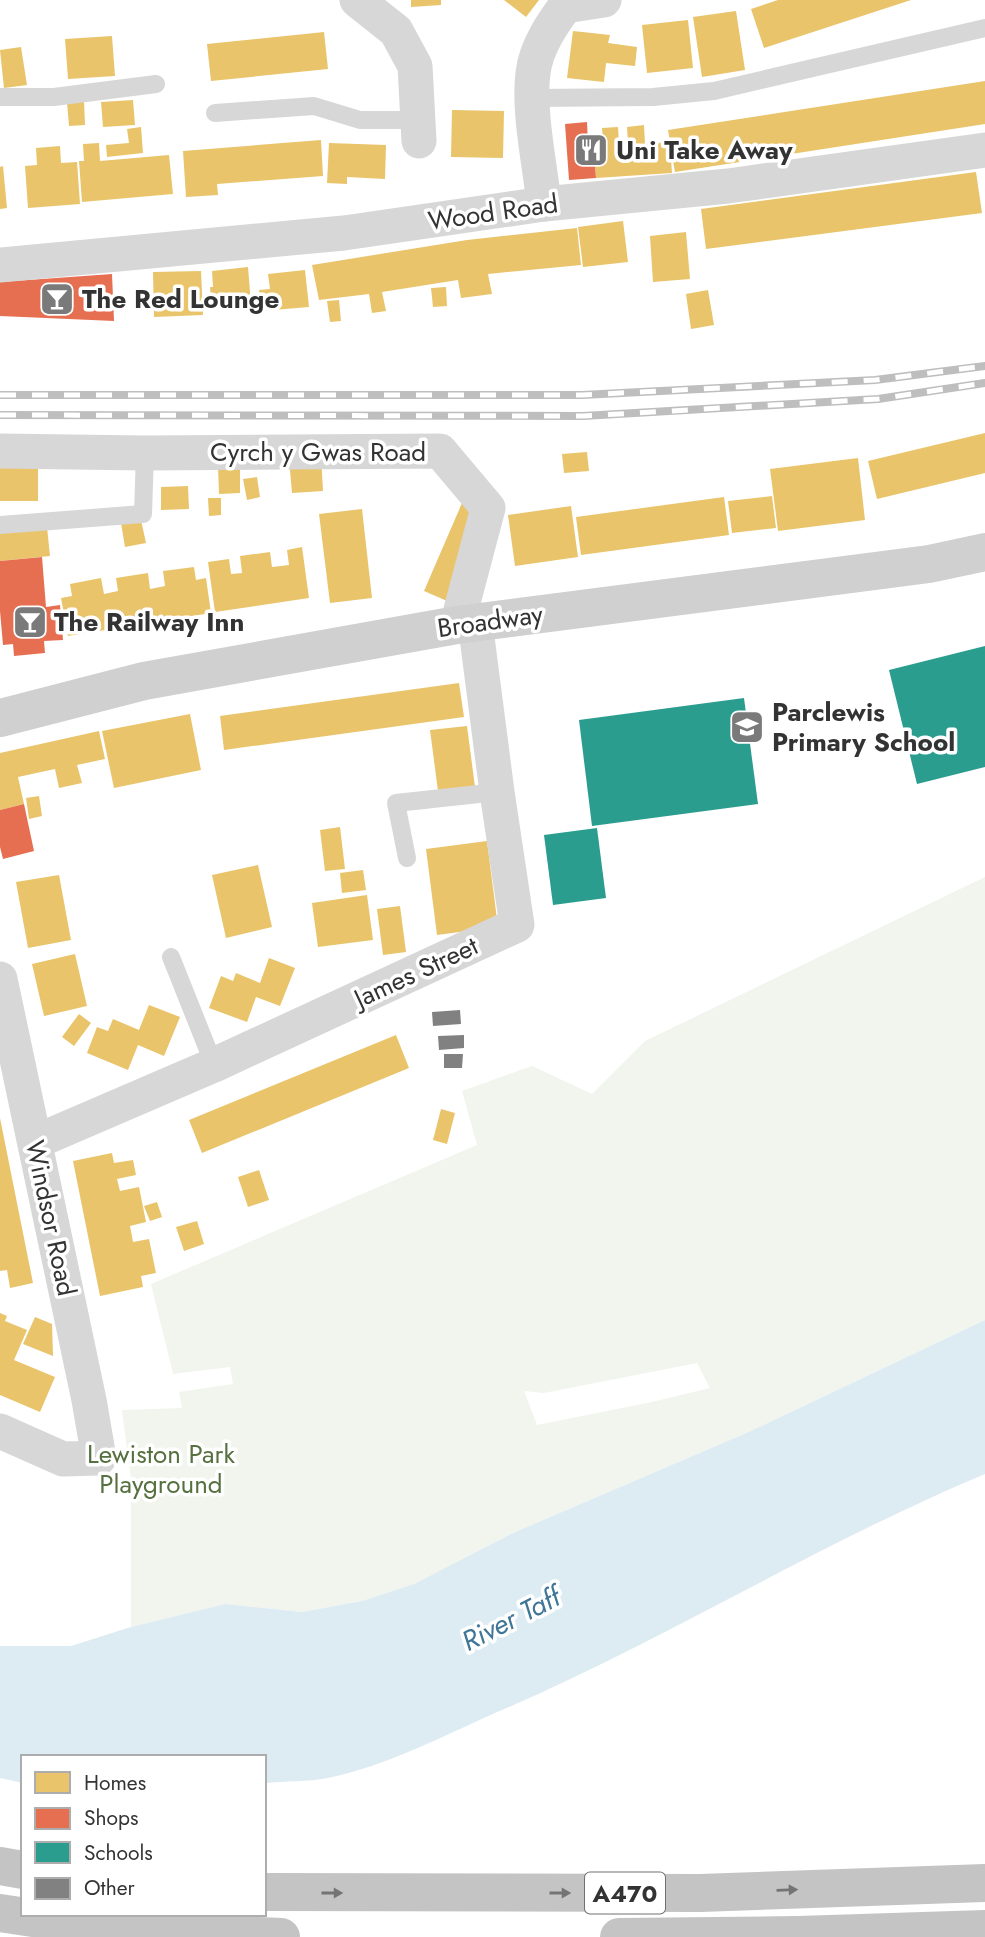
<svg xmlns="http://www.w3.org/2000/svg" width="985" height="1937" font-family="Jost,sans-serif">
<style>
.green{fill:#f1f5ed;fill-rule:evenodd}
.water{fill:#ddebf3}
.homes{fill:#e9c46a}
.shops{fill:#e76f51}
.schools{fill:#2a9d8f}
.building{fill:#818181}
.lines{fill:none;stroke-linecap:round;stroke-linejoin:round}
.lane{stroke:#d7d7d7;stroke-width:18}
.street{stroke:#d7d7d7;stroke-width:35}
.secondary{stroke:#d0d0d0;stroke-width:38}
.highway{stroke:#c4c4c4;stroke-width:38}
.rail-casing{stroke:#bebebe;stroke-width:8}
.rail{stroke:#fff;stroke-width:5;stroke-dasharray:16;stroke-linecap:butt}
.oneway{fill:#747474}
.labels{text-anchor:middle;dominant-baseline:central;stroke-width:7;stroke-linejoin:round;paint-order:stroke}
.shield{fill:#fff;stroke:#707070;stroke-width:2}
.shield-label{font-size:24px;font-weight:bold;fill:#333}
.poi-label{font-size:26px;font-weight:bold;fill:#333;stroke:#fff;text-anchor:start}
.street-label{font-size:26px;fill:#333;stroke:#fff}
.park-label{font-size:26px;fill:#56703f;stroke:#fff}
.water-label{font-size:28px;font-style:italic;fill:#3f7597;stroke:#fff}
</style>
<rect width="100%" height="100%" fill="#fff"/>
<path class="green" d="M985,877V1320L751,1431L513,1533L414,1584L362,1601L302,1612L225,1604L131,1627V1479L122,1410L182,1408L179,1392L233,1384L230,1367L173,1374L151,1284L477,1145L462,1091L532,1066L592,1094L645,1041ZM697,1363L710,1388L652,1402L537,1425L524,1391L544,1393Z"/>
<path class="water" d="M985,1320V1474C817,1544 662,1642 495,1713C441,1737 386,1766 328,1778C307,1782 285,1781 264,1783V1757H23V1783L0,1778V1646H71L131,1627L225,1604L302,1612L362,1601L414,1584L513,1533L751,1431Z"/>
<g class="homes">
<path d="M411,0H441V5L411,7Z"/>
<path d="M504,0H539L526,17Z"/>
<path d="M778,0H911L764,48L751,9Z"/>
<path d="M736,11L745,70L702,77L693,17Z"/>
<path d="M688,20L693,68L647,73L642,25Z"/>
<path d="M573,31L610,35L608,43L637,47L635,66L606,63L604,82L567,78Z"/>
<path d="M324,32L328,69L211,81L207,44Z"/>
<path d="M112,36L115,76L68,79L65,39Z"/>
<path d="M21,47L27,85L4,88L0,50Z"/>
<path d="M985,81V124L675,172L670,145L672,173L596,178L593,143L603,142L602,128L618,127L619,144L628,143L627,127L644,125L645,144L670,142L668,130Z"/>
<path d="M133,100L135,125L103,127L101,102Z"/>
<path d="M84,101L85,125L69,126L67,102Z"/>
<path d="M452,110L504,111L503,158L451,157Z"/>
<path d="M141,127L143,153L107,157L106,145L129,143L127,129Z"/>
<path d="M321,140L323,176L217,184L218,195L186,197L183,151Z"/>
<path d="M99,143L100,161L169,155L173,194L82,202L79,161H84L83,144Z"/>
<path d="M329,143L386,145L385,179L347,177V184L327,183Z"/>
<path d="M60,146L61,163L77,162L80,204L28,208L25,166L37,165L36,148Z"/>
<path d="M3,166L7,208L0,209V167Z"/>
<path d="M976,172L982,213L706,249L701,209Z"/>
<path d="M623,221L628,262L583,267L578,227Z"/>
<path d="M577,228L581,265L488,274L492,294L461,298L458,280L382,292L386,311L372,313L369,294L319,300L312,265L467,240Z"/>
<path d="M686,232L690,279L653,282L650,236Z"/>
<path d="M248,267L251,304L212,308L210,287H213L212,271Z"/>
<path d="M305,270L309,307L261,311L259,290L270,289L268,274Z"/>
<path d="M201,271L203,315L154,317L153,272Z"/>
<path d="M446,287L447,306L433,307L431,288Z"/>
<path d="M708,290L714,325L691,329L686,294Z"/>
<path d="M339,300L341,321L330,322L327,301Z"/>
<path d="M985,433V473L877,499L868,461Z"/>
<path d="M587,452L589,471L564,473L562,454Z"/>
<path d="M321,455L323,491L292,493L289,458Z"/>
<path d="M858,458L865,520L778,531L770,469Z"/>
<path d="M240,464V493L219,494L218,465Z"/>
<rect x="0" y="466" width="38" height="35"/>
<path d="M257,477L260,497L247,500L243,479Z"/>
<path d="M188,486L189,509L161,510V487Z"/>
<path d="M772,496L776,528L732,533L728,501Z"/>
<path d="M724,497L729,535L581,555L576,517Z"/>
<path d="M208,498H221V515L209,516Z"/>
<path d="M462,503L485,514L447,601L424,591Z"/>
<path d="M571,506L578,557L515,566L508,515Z"/>
<path d="M362,509L372,598L330,603L319,514Z"/>
<path d="M141,520L146,543L125,547L121,523Z"/>
<path d="M47,527L50,556L0,561V532Z"/>
<path d="M302,547L309,598L215,612L208,562L229,559L231,574L242,573L240,556L270,552L272,567L281,566L289,565L287,550Z"/>
<path d="M194,567L196,580L206,578L211,613L68,636L61,598L72,596L70,584L101,578L104,594L118,591L116,578L148,573L150,589L165,586L163,571Z"/>
<path d="M459,683L464,717L224,750L220,716Z"/>
<path d="M190,714L201,770L114,788L102,731Z"/>
<path d="M467,726L475,787L438,791L430,730Z"/>
<path d="M99,731L105,759L77,765L82,783L59,788L55,769L18,777L24,804L0,810V753Z"/>
<path d="M39,796L42,816L29,819L26,798Z"/>
<path d="M340,827L345,869L325,871L320,830Z"/>
<path d="M487,841L498,927L437,935L426,849Z"/>
<path d="M258,865L272,927L226,938L212,875Z"/>
<path d="M363,870L366,890L342,893L340,873Z"/>
<path d="M59,875L71,940L28,948L16,882Z"/>
<path d="M367,895L373,940L318,947L312,903Z"/>
<path d="M400,906L406,952L383,955L377,909Z"/>
<path d="M75,954L87,1006L44,1016L32,964Z"/>
<path d="M269,958L295,968L280,1006L256,997L247,1022L209,1008L221,976L233,981L236,973L260,983Z"/>
<path d="M149,1005L180,1017L164,1056L138,1045L128,1070L87,1053L97,1027L108,1031L113,1019L139,1030Z"/>
<path d="M79,1014L91,1023L74,1046L62,1037Z"/>
<path d="M396,1035L409,1068L202,1153L189,1120Z"/>
<path d="M441,1109L455,1113L447,1144L433,1140Z"/>
<path d="M0,1118L33,1283L10,1288L7,1270L0,1271Z"/>
<path d="M112,1153L114,1163L133,1160L136,1175L117,1179L120,1191L139,1187L146,1222L130,1226L133,1242L149,1239L156,1273L141,1276L143,1287L100,1296L73,1161Z"/>
<path d="M259,1170L269,1200L248,1207L238,1177Z"/>
<path d="M157,1202L162,1217L150,1221L144,1206Z"/>
<path d="M197,1221L204,1244L184,1251L176,1227Z"/>
<path d="M0,1313L7,1316L5,1321L27,1330L14,1360L55,1377L40,1412L0,1395Z"/>
<path d="M35,1317L52,1324L53,1356L23,1344Z"/>
</g>
<g class="shops">
<path d="M587,122L588,143H593L596,178L569,180L565,124Z"/>
<path d="M112,274L114,321L0,316V282Z"/>
<path d="M42,557L46,607L60,605L63,640L44,641L45,653L14,656L13,644L3,645L0,611V561Z"/>
<path d="M24,804L34,851L3,859L0,847V810Z"/>
</g>
<g class="schools">
<path d="M985,646V767L917,784L889,670Z"/>
<path d="M744,698L758,804L592,826L579,720Z"/>
<path d="M597,828L606,898L553,905L544,835Z"/>
</g>
<g class="building">
<path d="M460,1010L461,1024L433,1026L432,1012Z"/>
<path d="M464,1035V1048L439,1050L438,1036Z"/>
<path d="M444,1054H463L462,1068H444Z"/>
</g>
<g class="lines">
<g class="lane">
<path d="M0,97H54L156,84"/>
<path d="M533,98L653,97L714,91L985,28"/>
<path d="M215,113L314,106L360,120H417"/>
<path d="M0,525L143,514L145,453"/>
<path d="M407,858L396,803L497,792"/>
<path d="M171,957L214,1065"/>
</g>
<g class="street">
<path d="M357,0L396,31L415,66L419,141"/>
<path d="M565,6L604,0"/>
<path d="M544,204C540,165 528,111 533,73C536,46 554,21 570,0"/>
<path d="M0,265L344,233L544,204L728,186L985,150"/>
<path d="M0,451L145,453L440,451L488,508L457,625"/>
<path d="M0,979L89,1400L99,1458L63,1459L0,1431"/>
<path d="M35,1142L214,1065L517,925L497,792L475,622"/>
</g>
<path class="secondary" d="M0,718L144,681L457,625L929,564L985,552"/>
<g class="highway">
<path d="M0,1866L23,1870"/>
<path d="M264,1892L700,1893L985,1883"/>
<path d="M0,1913L99,1928L281,1937"/>
<path d="M619,1937L798,1935L985,1929"/>
</g>
<g class="rail-casing">
<g id="rail">
<path d="M0,395H582L875,380L985,366"/>
<path d="M0,415L583,416L878,399L985,383"/>
</g>
</g>
<use href="#rail" class="rail"/>
</g>
<defs><path id="oneway-solid" d="M-6-.8H1V-3.2L6.5 0L1 3.2V.8H-6Z" transform="scale(1.75)"/></defs>
<g class="oneway">
<use href="#oneway-solid" transform="translate(787 1890) rotate(-2)"/>
<use href="#oneway-solid" transform="translate(332 1893)"/>
<use href="#oneway-solid" transform="translate(560 1893)"/>
</g>
<defs>
<g id="restaurant-square" transform="scale(1.75)"><rect x="-9" y="-9" width="18" height="18" rx="4" fill="#7a7a7a" stroke="#fff"/><path d="M-5-6h1v4h1v-4h1v4h1v-4h1v5L-1.5 .5V6h-2V.5L-5-1ZM5-6V6H3V1.5H1.5Q1.5-4 5-6Z" fill="#fff"/></g>
<g id="bar-square" transform="scale(1.75)"><rect x="-9" y="-9" width="18" height="18" rx="4" fill="#7a7a7a" stroke="#fff"/><path d="M-6-5H6L.8 .8V4.5H3.5V6h-7V4.5H-.8V.8Z" fill="#fff"/></g>
<g id="school-square" transform="scale(1.75)"><rect x="-9" y="-9" width="18" height="18" rx="4" fill="#7a7a7a" stroke="#fff"/><path d="M0-5L7-2L0 1L-7-2ZM-4 1L0 2.5L4 1V4Q0 6-4 4Z" fill="#fff"/></g>
</defs>
<g fill-rule="evenodd">
<use href="#restaurant-square" x="591" y="150"/>
<use href="#bar-square" x="57" y="299"/>
<use href="#bar-square" x="30" y="622"/>
<use href="#school-square" x="747" y="727"/>
</g>
<g class="labels">
<rect class="shield" x="585" y="1872.5" width="80" height="41" rx="5"/>
<g class="shield-label">
<text x="625" y="1893">A470</text>
</g>
<g class="poi-label">
<text x="616" y="150">Uni Take Away</text>
<text x="82" y="299">The Red Lounge</text>
<text x="54" y="622">The Railway Inn</text>
<text x="772" y="712">Parclewis<tspan x="772" dy="30">Primary School</tspan></text>
</g>
<g class="street-label">
<text transform="translate(493 212) rotate(-8)">Wood Road</text>
<text x="318" y="452">Cyrch y Gwas Road</text>
<text transform="translate(490 621) rotate(-8)">Broadway</text>
<text transform="translate(416 972) rotate(-25)">James Street</text>
<text transform="translate(51 1218) rotate(78)">Windsor Road</text>
</g>
<g class="park-label">
<text x="161" y="1454">Lewiston Park<tspan x="161" dy="30">Playground</tspan></text>
</g>
<g class="water-label">
<text transform="translate(511 1619) rotate(-27)">River Taff</text>
</g>
</g>
<rect x="21" y="1755" width="245" height="161" fill="#ffffff" stroke="#adadad" stroke-width="2"/>
<rect x="35" y="1772" width="35" height="21" fill="#e9c46a" stroke="#adadad" stroke-width="2"/>
<text x="84" y="1790" font-size="21" fill="#333333">Homes</text>
<rect x="35" y="1808" width="35" height="21" fill="#e76f51" stroke="#adadad" stroke-width="2"/>
<text x="84" y="1825" font-size="21" fill="#333333">Shops</text>
<rect x="35" y="1842" width="35" height="21" fill="#2a9d8f" stroke="#adadad" stroke-width="2"/>
<text x="84" y="1860" font-size="21" fill="#333333">Schools</text>
<rect x="35" y="1878" width="35" height="21" fill="#818181" stroke="#adadad" stroke-width="2"/>
<text x="84" y="1895" font-size="21" fill="#333333">Other</text>
</svg>
